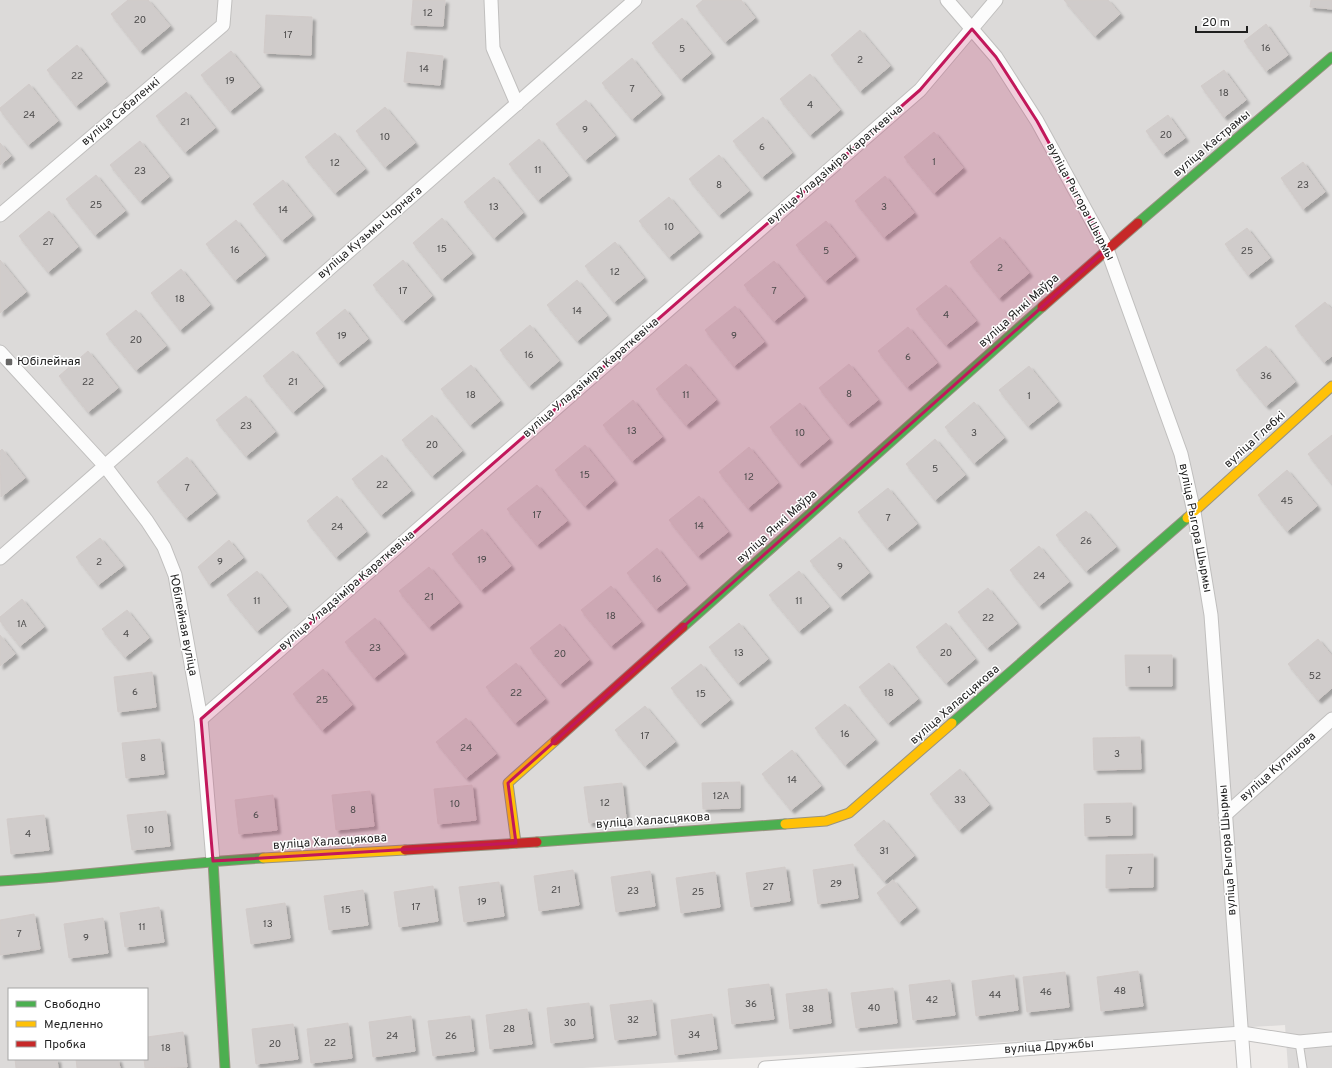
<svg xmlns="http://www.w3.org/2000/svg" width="1332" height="1068" font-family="Overpass,sans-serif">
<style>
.residential{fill:#dcdad9;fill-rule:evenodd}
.building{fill:#d0cccb;stroke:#d1cbc9;filter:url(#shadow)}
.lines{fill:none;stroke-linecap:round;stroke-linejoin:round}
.lane-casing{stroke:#c0bfbe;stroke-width:9}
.street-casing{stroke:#c0bfbe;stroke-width:15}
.fast-casing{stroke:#989380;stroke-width:11}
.slow-casing{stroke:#989380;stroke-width:11}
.jam-casing{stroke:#989380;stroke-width:11}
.lane{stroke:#fcfcfc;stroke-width:7}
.street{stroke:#fcfcfc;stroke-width:13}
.fast{stroke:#4caf50;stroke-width:9}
.slow{stroke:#ffc107;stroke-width:9}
.jam{stroke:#c62828;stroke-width:9}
.marked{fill:#c2185b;fill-opacity:0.2;stroke:#c2185b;stroke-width:3;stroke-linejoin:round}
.poi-dot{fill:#676665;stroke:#fff;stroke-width:1.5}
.labels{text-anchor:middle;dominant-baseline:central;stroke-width:3;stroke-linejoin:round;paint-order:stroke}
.number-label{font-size:10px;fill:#4b4a4a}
.street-label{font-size:12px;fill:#1f1f1f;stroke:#fff}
.poi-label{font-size:12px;fill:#1f1f1f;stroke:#fff;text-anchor:start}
</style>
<defs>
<filter id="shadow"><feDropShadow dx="3.5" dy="3.5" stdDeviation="1" flood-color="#0004"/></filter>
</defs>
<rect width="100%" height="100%" fill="#edeae8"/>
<path class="residential" d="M0,0H1332V1068H1288L1285,1025L583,1068H0ZM9,989H147V1059H9Z"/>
<g class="building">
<path d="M128,0H148L170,26L140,51L111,14Z"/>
<path d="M413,0H445L443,26L411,25Z"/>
<path d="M703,0H741L755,18L725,42L696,6Z"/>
<path d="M1064,0H1108L1120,14L1095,36Z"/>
<path d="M1311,0H1332V9L1310,7Z"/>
<path d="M266,15L312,17L311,55L264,53Z"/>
<path d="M682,18L711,54L681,79L652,43Z"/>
<path d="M1266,24L1288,55L1266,71L1244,41Z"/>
<path d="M860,30L890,66L860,91L831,55Z"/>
<path d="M77,45L106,82L76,106L47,70Z"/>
<path d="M231,51L260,87L230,111L201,75Z"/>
<path d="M407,52L443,56L440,85L404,82Z"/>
<path d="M632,58L661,95L632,119L602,83Z"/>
<path d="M1224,70L1246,100L1224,117L1201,86Z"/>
<path d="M810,74L840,110L810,135L780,99Z"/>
<path d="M29,84L58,121L28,145L0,110V108Z"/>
<path d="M186,92L215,128L185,152L156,116Z"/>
<path d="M586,100L615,136L585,160L556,124Z"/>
<path d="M385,107L415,143L385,167L356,131Z"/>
<path d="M1168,115L1185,138L1163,154L1146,131Z"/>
<path d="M763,117L792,153L762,177L733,141Z"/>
<path d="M934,132L963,168L934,193L904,157Z"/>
<path d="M335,133L365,169L335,193L305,157Z"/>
<path d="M539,139L568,176L538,200L509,164Z"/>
<path d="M140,141L169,177L140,201L110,165Z"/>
<path d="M0,143L11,156L0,165Z"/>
<path d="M719,155L749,191L719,215L689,179Z"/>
<path d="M1303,162L1325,192L1303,209L1281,178Z"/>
<path d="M96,175L125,211L95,235L66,199Z"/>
<path d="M885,176L914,213L884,237L855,201Z"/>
<path d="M494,177L523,213L494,238L464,202Z"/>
<path d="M283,180L312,216L282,240L253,204Z"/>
<path d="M669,197L699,233L669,257L639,221Z"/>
<path d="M49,211L78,247L48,272L19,236Z"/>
<path d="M442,218L472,254L442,279L413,243Z"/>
<path d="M236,220L265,256L235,280L206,244Z"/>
<path d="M826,221L855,257L825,281L796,245Z"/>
<path d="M1247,228L1270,258L1248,275L1225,244Z"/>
<path d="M1000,237L1029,273L999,298L970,262Z"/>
<path d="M615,242L644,278L614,302L585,266Z"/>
<path d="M0,260L26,292L0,313Z"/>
<path d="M403,260L432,296L403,321L373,285Z"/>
<path d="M774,261L804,297L774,321L744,285Z"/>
<path d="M181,269L210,305L180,330L151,293Z"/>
<path d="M577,280L607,316L577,341L547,305Z"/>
<path d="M946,285L976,321L946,345L916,309Z"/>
<path d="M1325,302L1332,310V356L1324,362L1295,326Z"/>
<path d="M735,306L764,342L734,366L705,330Z"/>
<path d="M345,309L368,339L338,363L316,333Z"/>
<path d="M136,310L166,346L136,370L106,334Z"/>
<path d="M530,325L559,361L529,386L500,350Z"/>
<path d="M908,327L937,363L907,387L878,351Z"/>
<path d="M1266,346L1295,382L1266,406L1236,370Z"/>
<path d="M88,351L118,388L88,412L59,376Z"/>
<path d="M293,351L323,387L293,412L263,376Z"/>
<path d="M686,364L716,400L686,425L656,389Z"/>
<path d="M849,364L878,400L848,424L819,388Z"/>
<path d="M471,365L500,401L470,425L441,389Z"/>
<path d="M1029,366L1058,402L1028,426L999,390Z"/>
<path d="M246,396L275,432L246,456L216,420Z"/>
<path d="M633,400L662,437L632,461L603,425Z"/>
<path d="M974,402L1004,438L974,463L945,427Z"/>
<path d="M800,403L829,439L799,464L770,427Z"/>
<path d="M432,415L462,451L432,476L402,440Z"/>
<path d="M1332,435V484L1308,454Z"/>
<path d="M935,439L965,475L935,500L906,464Z"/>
<path d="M585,445L614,481L585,506L555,470Z"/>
<path d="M749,447L778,483L748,508L719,472Z"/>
<path d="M2,449L25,478L1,497L0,451Z"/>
<path d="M382,455L411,491L381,515L352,479Z"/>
<path d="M187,457L216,494L186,518L157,482Z"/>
<path d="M1287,470L1317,506L1287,531L1258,495Z"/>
<path d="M537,485L567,521L537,545L507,509Z"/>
<path d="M888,488L917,524L887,548L858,512Z"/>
<path d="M337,496L366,532L336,557L307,521Z"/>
<path d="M699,496L728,532L698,556L669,520Z"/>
<path d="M1086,511L1116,547L1086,571L1056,535Z"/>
<path d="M482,529L511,566L481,590L452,554Z"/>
<path d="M840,537L869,573L840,597L810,561Z"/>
<path d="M100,538L123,566L98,585L76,557Z"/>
<path d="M229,540L243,558L209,584L198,567Z"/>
<path d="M1039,546L1069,582L1039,606L1010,570Z"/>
<path d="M657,548L686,585L656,609L627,573Z"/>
<path d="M429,567L459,603L429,627L399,591Z"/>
<path d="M257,571L287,607L257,631L227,595Z"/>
<path d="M799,571L829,607L799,631L769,595Z"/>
<path d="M611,586L641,622L611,646L581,610Z"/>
<path d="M988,588L1017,624L987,648L958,612Z"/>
<path d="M22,599L44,627L20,646L0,621V617Z"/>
<path d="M127,610L149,638L125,657L102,629Z"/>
<path d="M375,618L404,654L374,678L345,642Z"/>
<path d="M739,623L768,659L738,683L709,647Z"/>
<path d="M946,623L975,659L946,683L916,647Z"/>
<path d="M560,624L589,660L560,684L530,648Z"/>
<path d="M0,635L15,654L0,666Z"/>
<path d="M1318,639L1332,656V688L1318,700L1288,664Z"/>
<path d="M1125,655H1172V686H1126Z"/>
<path d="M516,663L545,699L515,723L486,687Z"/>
<path d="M889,663L918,699L888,723L859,687Z"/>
<path d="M701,664L730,700L700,724L671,688Z"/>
<path d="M323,669L352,705L322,730L293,694Z"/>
<path d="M152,672L156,707L118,712L114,677Z"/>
<path d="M845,704L875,740L845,765L815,728Z"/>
<path d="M645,706L675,742L645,766L615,730Z"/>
<path d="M466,718L496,754L466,778L436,742Z"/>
<path d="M1140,737L1141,769L1094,770L1093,738Z"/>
<path d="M160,739L164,774L126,778L122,743Z"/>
<path d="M792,750L821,786L791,810L762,774Z"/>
<path d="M960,769L989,805L959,830L930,794Z"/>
<path d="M740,782V808L703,809L702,783Z"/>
<path d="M622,783L626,818L589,823L584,787Z"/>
<path d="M472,785L476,820L438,824L434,789Z"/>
<path d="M370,791L374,826L336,830L332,795Z"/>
<path d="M273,795L277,830L239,834L235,800Z"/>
<path d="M1132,803V835L1085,836L1084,804Z"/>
<path d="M166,811L170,846L132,850L127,815Z"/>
<path d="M44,815L49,850L11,854L7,819Z"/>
<path d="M884,820L914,856L884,881L854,845Z"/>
<path d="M1153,854V887L1106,888V855Z"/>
<path d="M853,864L858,898L818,904L813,870Z"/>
<path d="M785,867L790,901L751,907L746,873Z"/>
<path d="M573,870L579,905L539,911L534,876Z"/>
<path d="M650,871L655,906L616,912L611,877Z"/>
<path d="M715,872L720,907L681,913L676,878Z"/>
<path d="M893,880L916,908L899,922L877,893Z"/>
<path d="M499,882L504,916L464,922L459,887Z"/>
<path d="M433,886L438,921L399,927L394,892Z"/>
<path d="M363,890L368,925L329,930L324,896Z"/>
<path d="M285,903L290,938L251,944L246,909Z"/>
<path d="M159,907L164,942L125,947L120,913Z"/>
<path d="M34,914L40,949L0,955V920Z"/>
<path d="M103,918L108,953L69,958L64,924Z"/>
<path d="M1138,971L1143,1006L1101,1011L1097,977Z"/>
<path d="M1065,972L1069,1007L1027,1012L1023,977Z"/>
<path d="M1014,975L1018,1010L976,1016L972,981Z"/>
<path d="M950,980L955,1015L913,1020L909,985Z"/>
<path d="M769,984L774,1019L732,1024L728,989Z"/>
<path d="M893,988L897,1023L856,1028L851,993Z"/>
<path d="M827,989L831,1023L790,1029L786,994Z"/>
<path d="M652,1000L656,1035L615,1040L610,1005Z"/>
<path d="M589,1003L593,1038L551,1043L547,1008Z"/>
<path d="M527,1009L532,1044L490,1049L486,1015Z"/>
<path d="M712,1014L717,1049L675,1055L671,1020Z"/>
<path d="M411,1016L415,1051L373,1057L369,1022Z"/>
<path d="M470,1016L474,1051L433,1056L428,1021Z"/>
<path d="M348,1023L352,1058L311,1063L307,1029Z"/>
<path d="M293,1024L298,1059L256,1064L252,1029Z"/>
<path d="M183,1032L187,1067L145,1068L144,1059H147V1037Z"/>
<path d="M15,1059H57L58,1068H16Z"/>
<path d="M76,1059H118L120,1068H77Z"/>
</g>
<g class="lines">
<g class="lane-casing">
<path id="lane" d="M1299,1042L1303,1068"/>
</g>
<g class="street-casing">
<g id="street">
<path d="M491,0L493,48L517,104"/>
<path d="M947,0L996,57L1037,121L1107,249L1181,454L1194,512L1211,615L1244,1068"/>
<path d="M0,215L223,25L225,0"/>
<path d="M0,352L105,466L147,521L164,547L175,575L201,719L213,861"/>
<path d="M0,558L635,0"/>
<path d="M201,719L920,90L996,0"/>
<path d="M1225,815L1332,719"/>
<path d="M765,1068L1242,1033L1299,1042L1332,1039"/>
</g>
</g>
<g class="fast-casing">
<g id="fast">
<path d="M1138,223L1332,57"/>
<path d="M683,627L1042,307"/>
<path d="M952,723L1187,518"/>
<path d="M537,842L785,824"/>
<path d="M213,861L225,1068"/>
<path d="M0,881C88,876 175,863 263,858"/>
</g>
</g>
<g class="slow-casing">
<g id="slow">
<path d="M1187,518L1332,386"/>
<path d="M785,824L826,821L849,813L952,723"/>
<path d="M516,843L508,783L555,741"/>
<path d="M263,858L405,850"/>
</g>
</g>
<g class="jam-casing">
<g id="jam">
<path d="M1042,307L1138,223"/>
<path d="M555,741L683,627"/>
<path d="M405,850L537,842"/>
</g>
</g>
<use href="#lane" class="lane"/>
<use href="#street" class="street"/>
<use href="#fast" class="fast"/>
<use href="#slow" class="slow"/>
<use href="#jam" class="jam"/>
</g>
<path class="marked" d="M972,29L996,57L1037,121L1107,249L508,783L516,843L213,861L201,719L920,90Z"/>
<rect class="poi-dot" x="5" y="358" width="8" height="8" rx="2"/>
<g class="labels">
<g class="number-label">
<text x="428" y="13">12</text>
<text x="140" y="20">20</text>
<text x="288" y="35">17</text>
<text x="1266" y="48">16</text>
<text x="682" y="49">5</text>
<text x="860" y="60">2</text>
<text x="424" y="69">14</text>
<text x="77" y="76">22</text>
<text x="230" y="81">19</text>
<text x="632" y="89">7</text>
<text x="1224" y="93">18</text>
<text x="810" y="105">4</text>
<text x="29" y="115">24</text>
<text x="185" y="122">21</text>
<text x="585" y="130">9</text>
<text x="1166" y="135">20</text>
<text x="385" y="137">10</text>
<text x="762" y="147">6</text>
<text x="934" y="162">1</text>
<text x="335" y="163">12</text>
<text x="538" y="170">11</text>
<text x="140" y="171">23</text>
<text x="719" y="185">8</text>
<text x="1303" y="185">23</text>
<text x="96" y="205">25</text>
<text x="494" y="207">13</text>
<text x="884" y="207">3</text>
<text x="283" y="210">14</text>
<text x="669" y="227">10</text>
<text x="48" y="242">27</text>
<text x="442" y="249">15</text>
<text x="235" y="250">16</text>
<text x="826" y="251">5</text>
<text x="1247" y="251">25</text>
<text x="1000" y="268">2</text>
<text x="615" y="272">12</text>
<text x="403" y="291">17</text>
<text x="774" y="291">7</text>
<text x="180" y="299">18</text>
<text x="577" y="311">14</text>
<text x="946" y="315">4</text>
<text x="342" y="336">19</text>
<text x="734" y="336">9</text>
<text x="136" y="340">20</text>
<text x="529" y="355">16</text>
<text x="908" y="357">6</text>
<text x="1266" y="376">36</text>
<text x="88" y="382">22</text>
<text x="293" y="382">21</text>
<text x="849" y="394">8</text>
<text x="471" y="395">18</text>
<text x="686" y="395">11</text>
<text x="1029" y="396">1</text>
<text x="246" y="426">23</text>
<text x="632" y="431">13</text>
<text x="800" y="433">10</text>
<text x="974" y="433">3</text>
<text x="432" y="445">20</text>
<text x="935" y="469">5</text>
<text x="585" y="475">15</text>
<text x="749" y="477">12</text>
<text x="382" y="485">22</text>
<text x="187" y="488">7</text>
<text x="1287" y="501">45</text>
<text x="537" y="515">17</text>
<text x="888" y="518">7</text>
<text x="699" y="526">14</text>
<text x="337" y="527">24</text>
<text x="1086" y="541">26</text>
<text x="482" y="560">19</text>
<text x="99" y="562">2</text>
<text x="220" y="562">9</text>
<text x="840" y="567">9</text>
<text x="1039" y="576">24</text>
<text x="657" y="579">16</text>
<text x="429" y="597">21</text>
<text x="257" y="601">11</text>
<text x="799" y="601">11</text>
<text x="611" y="616">18</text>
<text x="988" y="618">22</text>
<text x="22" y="624">1А</text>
<text x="126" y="634">4</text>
<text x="375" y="648">23</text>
<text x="739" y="653">13</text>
<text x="946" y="653">20</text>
<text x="560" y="654">20</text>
<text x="1149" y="670">1</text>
<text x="1315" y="676">52</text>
<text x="135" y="692">6</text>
<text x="516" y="693">22</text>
<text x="889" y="693">18</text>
<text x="701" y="694">15</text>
<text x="322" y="700">25</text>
<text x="845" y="734">16</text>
<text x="645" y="736">17</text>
<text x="466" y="748">24</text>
<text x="1117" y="754">3</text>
<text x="143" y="758">8</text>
<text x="792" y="780">14</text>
<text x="721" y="796">12А</text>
<text x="960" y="800">33</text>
<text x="605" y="803">12</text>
<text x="455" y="804">10</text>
<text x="353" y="810">8</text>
<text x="256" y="815">6</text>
<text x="1108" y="820">5</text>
<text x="149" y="830">10</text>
<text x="28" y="834">4</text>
<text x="884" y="851">31</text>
<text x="1130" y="871">7</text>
<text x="836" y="884">29</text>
<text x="768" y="887">27</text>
<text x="556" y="890">21</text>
<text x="633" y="891">23</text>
<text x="698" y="892">25</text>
<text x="482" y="902">19</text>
<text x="416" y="907">17</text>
<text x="346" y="910">15</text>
<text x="268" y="924">13</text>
<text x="142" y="927">11</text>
<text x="19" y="934">7</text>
<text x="86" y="938">9</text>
<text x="1120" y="991">48</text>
<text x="1046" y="992">46</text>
<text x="995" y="995">44</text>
<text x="932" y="1000">42</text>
<text x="751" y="1004">36</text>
<text x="874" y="1008">40</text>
<text x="808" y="1009">38</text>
<text x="633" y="1020">32</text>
<text x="570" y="1023">30</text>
<text x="509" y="1029">28</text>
<text x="694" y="1035">34</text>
<text x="392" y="1036">24</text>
<text x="451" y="1036">26</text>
<text x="330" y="1043">22</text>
<text x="275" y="1044">20</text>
<text x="166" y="1048">18</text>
</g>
<g class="street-label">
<text transform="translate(121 112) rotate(-40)">вуліца Сабаленкі</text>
<text transform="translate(1212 144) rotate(-40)">вуліца Кастрамы</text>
<text transform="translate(835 165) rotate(-41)">вуліца Уладзіміра Караткевіча</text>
<text transform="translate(1080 202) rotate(62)">вуліца Рыгора Шырмы</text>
<text transform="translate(370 233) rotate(-41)">вуліца Кузьмы Чорнага</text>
<text transform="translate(1019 311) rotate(-42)">вуліца Янкі Маўра</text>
<text transform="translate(591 378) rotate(-41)">вуліца Уладзіміра Караткевіча</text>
<text transform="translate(1255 440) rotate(-42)">вуліца Глебкі</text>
<text transform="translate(777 527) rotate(-42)">вуліца Янкі Маўра</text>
<text transform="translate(1195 528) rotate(79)">вуліца Рыгора Шырмы</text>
<text transform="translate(347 591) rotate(-41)">вуліца Уладзіміра Караткевіча</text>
<text transform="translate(183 625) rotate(79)">Юбілейная вуліца</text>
<text transform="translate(955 705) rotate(-41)">вуліца Халасцякова</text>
<text transform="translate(1278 767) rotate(-42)">вуліца Куляшова</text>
<text transform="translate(653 821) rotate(-4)">вуліца Халасцякова</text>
<text transform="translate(330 842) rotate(-4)">вуліца Халасцякова</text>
<text transform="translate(1228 850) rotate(-94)">вуліца Рыгора Шырмы</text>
<text transform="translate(1049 1047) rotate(-4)">вуліца Дружбы</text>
</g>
<g class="poi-label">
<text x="17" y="362">Юбілейная</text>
</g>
</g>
<rect x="8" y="988" width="140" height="72" fill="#ffffff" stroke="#a5a5a5"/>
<rect x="16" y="1001" width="20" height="6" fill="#4caf50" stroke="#a5a5a5"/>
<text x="44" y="1008" font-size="12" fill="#1f1f1f">Свободно</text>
<rect x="16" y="1021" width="20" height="6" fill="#ffc107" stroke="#a5a5a5"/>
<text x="44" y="1028" font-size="12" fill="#1f1f1f">Медленно</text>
<rect x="16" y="1041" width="20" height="6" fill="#c62828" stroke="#a5a5a5"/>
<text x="44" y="1048" font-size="12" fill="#1f1f1f">Пробка</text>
<path d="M1196 26v6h51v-6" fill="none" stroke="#1f1f1f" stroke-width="2"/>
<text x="1202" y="26" font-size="12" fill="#1f1f1f" stroke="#ffffff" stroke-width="3" paint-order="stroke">20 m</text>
</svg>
